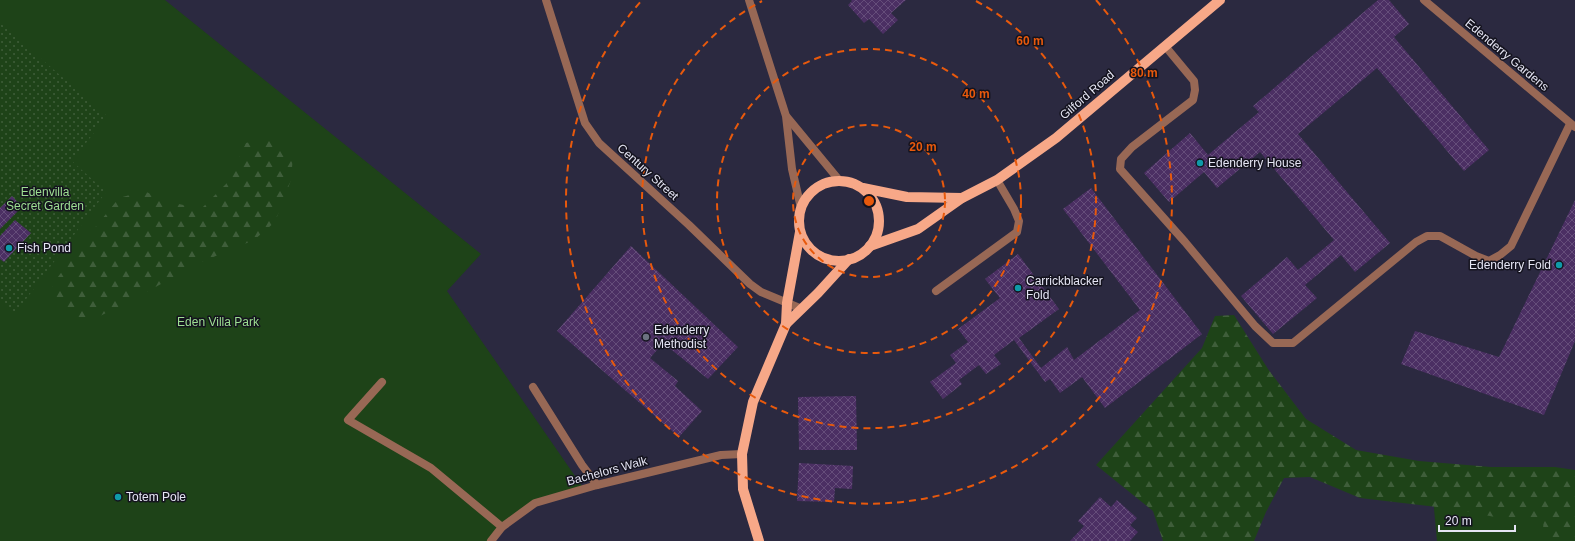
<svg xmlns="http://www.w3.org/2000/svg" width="1575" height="541" font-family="Helvetica,sans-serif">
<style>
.green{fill:#1e4318}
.forest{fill:url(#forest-firs)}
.garden{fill:url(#garden-dots)}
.building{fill:url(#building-cross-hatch)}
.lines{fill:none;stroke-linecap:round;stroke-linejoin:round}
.service{stroke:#986855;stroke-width:8}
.minor{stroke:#986855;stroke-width:8}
.tertiary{stroke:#986855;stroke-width:8}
.primary{stroke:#f7a888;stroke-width:10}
.ring{fill:none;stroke:#e8590c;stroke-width:2;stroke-dasharray:7 5}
.culture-dot{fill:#0f9aa8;stroke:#14131e;stroke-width:1.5}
.worship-dot{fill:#6b7280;stroke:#14131e;stroke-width:1.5}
.labels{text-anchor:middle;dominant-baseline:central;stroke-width:3;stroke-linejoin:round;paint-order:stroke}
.street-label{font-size:12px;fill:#e5e5f4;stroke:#14131e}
.poi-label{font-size:12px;fill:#e5e5f4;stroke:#14131e;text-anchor:start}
.park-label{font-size:12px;fill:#9dde92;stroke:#14131e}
.centre{fill:#e8590c;stroke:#14131e;stroke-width:2}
.ring-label{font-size:12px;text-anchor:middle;font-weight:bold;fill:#e8590c;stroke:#14131e;stroke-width:3;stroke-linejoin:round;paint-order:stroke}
</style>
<defs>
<pattern id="forest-firs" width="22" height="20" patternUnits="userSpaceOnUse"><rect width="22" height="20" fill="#1e4318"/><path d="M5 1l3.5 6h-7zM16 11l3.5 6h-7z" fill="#3f5e3a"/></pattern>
<pattern id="garden-dots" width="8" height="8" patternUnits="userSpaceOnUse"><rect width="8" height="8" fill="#1e4318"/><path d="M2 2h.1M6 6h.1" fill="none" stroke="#3f5e3a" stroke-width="1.8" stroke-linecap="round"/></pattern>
<pattern id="building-cross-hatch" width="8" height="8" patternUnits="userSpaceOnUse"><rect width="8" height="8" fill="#4b2f63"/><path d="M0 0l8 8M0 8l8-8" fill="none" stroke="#654d7a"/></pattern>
</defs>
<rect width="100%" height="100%" fill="#2b2940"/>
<g class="green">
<path d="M0,0H165L481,254L447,291L584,489L535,503L491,541H0Z"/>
<path d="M1432,487L1575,507V541H1437Z"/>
</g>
<g class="forest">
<path d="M272,136L293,155L291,180L275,222L254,240L199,263L132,300L94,319L63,315L52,285L89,235L119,198L144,191L170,202L201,209L226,184L246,143Z"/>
<path d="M1234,315L1268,369L1306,419L1356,450L1419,461L1491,467H1555L1575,470V541H1542L1544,517L1505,519L1454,509L1360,498L1310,477L1284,478L1266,512L1254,541H1163L1153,511L1096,465L1202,348L1215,316Z"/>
</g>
<path class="garden" d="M0,23L107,116L72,161L106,192L15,314L0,303Z"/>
<g class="building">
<path d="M851,0H906L891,13L898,20L883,34L869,19L864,23L848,5L852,1Z"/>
<path d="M1378,0H1389L1409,24L1394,37L1489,150L1464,171L1377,68L1298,134L1390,243L1355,272L1341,255L1305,285L1317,298L1273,334L1241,296L1287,257L1298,270L1334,240L1260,152L1217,188L1204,172L1169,202L1144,173L1190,133L1208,155L1259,112L1253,106Z"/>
<path d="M1091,188L1202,334L1105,408L1082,377L1060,393L1050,379L1045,382L1014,340L994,355L1001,364L986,374L979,365L959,380L962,384L943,399L930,382L956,363L950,355L968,342L958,329L1000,298L985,279L1018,254L1059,309L1019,338L1041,368L1067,347L1074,360L1140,310L1063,209Z"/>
<path d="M12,196L22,207L0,229V208Z"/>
<path d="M1575,200V341L1544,415L1401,364L1415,331L1499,357Z"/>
<path d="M15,220L31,233L4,262L0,259V236Z"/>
<path d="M631,246L738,347L708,379L663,343L650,358L678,381L675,386L702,411L679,437L557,331Z"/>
<path d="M856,396L857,450H799L798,397Z"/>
<path d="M799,463L853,466L852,489L835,488L834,502L797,501Z"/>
<path d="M1100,497L1111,507L1117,500L1137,518L1130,525L1138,532L1130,541H1070L1084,526L1078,521Z"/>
</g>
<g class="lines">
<g class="service">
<path d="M1165,46L1194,81L1195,90L1193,100L1132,147L1121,159L1120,169L1185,242L1255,326L1273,343H1293L1416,242L1427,236H1440L1476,256L1489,261L1500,255L1511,246L1570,124"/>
<path d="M936,291L1017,232L1019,221L1014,209L997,180"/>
<path d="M382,382L348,420L431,468L502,527"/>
<path d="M533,387L582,465L597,485"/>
</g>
<g class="minor">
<path d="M546,0L585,123L599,143L689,225L750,284L761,292L802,309"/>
<path d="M1424,0L1575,127"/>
<path d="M491,541L502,527L535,503L597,485L721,455L742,454"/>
</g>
<g class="tertiary">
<path d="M749,0L786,116L792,169L801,208"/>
<path d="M787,117L839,180"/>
</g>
<g class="primary">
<circle cx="839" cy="221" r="40"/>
<path d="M863,188L907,197L962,198"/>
<path d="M870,246L918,229L962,198L997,180L1056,138L1220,0"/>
<path d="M786,324L787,303L800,232"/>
<path d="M759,541L743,489L742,454L753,402L786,324L818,293L849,259"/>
</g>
</g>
<g class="ring">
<circle cx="869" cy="201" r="76"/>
<circle cx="869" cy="201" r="152"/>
<path d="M976 1A227 227 0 1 1 762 1"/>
<path d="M1096 0A303 303 0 1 1 642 0"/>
</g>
<g class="culture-dot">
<circle cx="1200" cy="163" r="4"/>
<circle cx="9" cy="248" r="4"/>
<circle cx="1559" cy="265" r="4"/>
<circle cx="1018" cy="288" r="4"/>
<circle cx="118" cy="497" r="4"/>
</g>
<circle class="worship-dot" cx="646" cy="337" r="4"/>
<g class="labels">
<g class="street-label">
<text transform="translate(1507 55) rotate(40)">Edenderry Gardens</text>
<text transform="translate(1087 95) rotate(-41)">Gilford Road</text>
<text transform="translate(648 172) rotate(42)">Century Street</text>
<text transform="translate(607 471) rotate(-15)">Bachelors Walk</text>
</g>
<g class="poi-label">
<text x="1208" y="163">Edenderry House</text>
<text x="17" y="248">Fish Pond</text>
<text x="1551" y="265" text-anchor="end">Edenderry Fold</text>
<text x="1026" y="281">Carrickblacker<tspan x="1026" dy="14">Fold</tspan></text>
<text x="654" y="330">Edenderry<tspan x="654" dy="14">Methodist</tspan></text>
<text x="126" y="497">Totem Pole</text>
</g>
<g class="park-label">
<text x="45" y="192">Edenvilla<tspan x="45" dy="14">Secret Garden</tspan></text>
<text x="218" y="322">Eden Villa Park</text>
</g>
</g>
<circle cx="869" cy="201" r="6" class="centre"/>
<g class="ring-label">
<text x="1030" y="45">60 m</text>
<text x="1144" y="77">80 m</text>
<text x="976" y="98">40 m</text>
<text x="923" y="151">20 m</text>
</g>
<path d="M1439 525v6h76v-6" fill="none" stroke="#e5e5f4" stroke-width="2"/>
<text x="1445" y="525" font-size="12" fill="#e5e5f4" stroke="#14131e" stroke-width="3" paint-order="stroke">20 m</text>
</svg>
